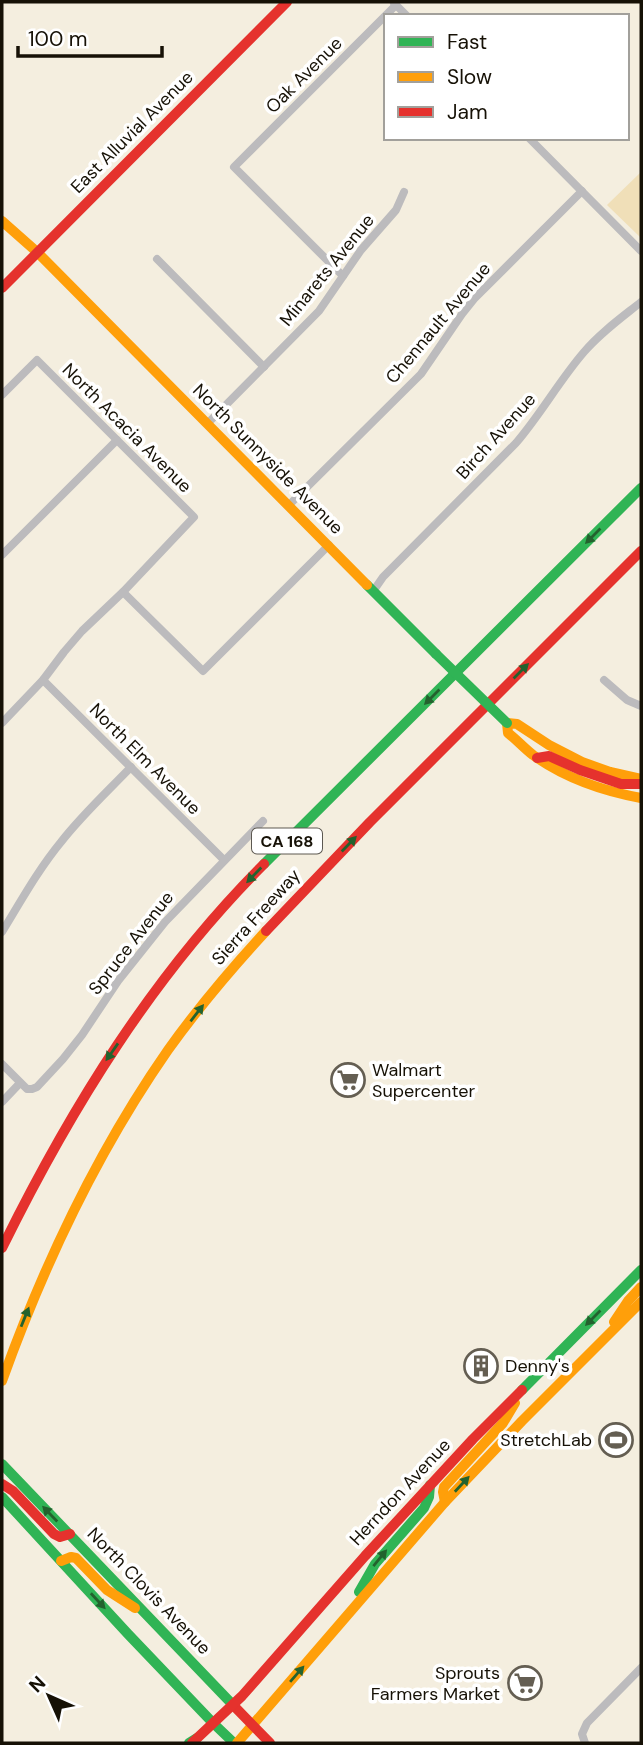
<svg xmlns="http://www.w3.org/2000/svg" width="643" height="1745" font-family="'DM Sans',sans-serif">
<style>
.green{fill:#f0dfb8}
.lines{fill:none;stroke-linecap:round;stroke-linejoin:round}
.street{stroke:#bcbbbd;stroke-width:8}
.fast{stroke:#30b455;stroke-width:10}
.slow{stroke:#ff9f0a;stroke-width:10}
.jam{stroke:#e5322d;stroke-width:10}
.fast-bridge{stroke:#30b455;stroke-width:10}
.oneway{fill:#23622e}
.labels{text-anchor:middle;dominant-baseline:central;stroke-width:7;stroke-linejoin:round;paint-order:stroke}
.shield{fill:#fff;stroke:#5c5851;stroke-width:2}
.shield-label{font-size:16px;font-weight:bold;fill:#161106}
.street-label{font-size:18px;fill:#161106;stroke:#fff}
.poi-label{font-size:18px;fill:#161106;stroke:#fff;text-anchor:start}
</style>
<rect width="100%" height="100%" fill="#f4eedf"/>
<path class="green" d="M641,172V238L607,205Z"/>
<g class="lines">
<g class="street">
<path d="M394,3L407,16"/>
<path d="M529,138L641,251"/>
<path d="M157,259L264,367"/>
<path d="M343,276L234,167L396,5"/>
<path d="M2,395L37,360L194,517L123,592L82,631L64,652L43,680L2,723"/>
<path d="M208,423L319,311L361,250L396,210L404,192"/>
<path d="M289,505L421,374L462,314L474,299L582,191"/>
<path d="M2,555L117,440"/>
<path d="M374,590L383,577L516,443C541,414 559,381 584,352C600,333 621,318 641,302"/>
<path d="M123,592L203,671L329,545"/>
<path d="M43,680L224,860"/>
<path d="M604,680L627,700L641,706"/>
<path d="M2,932C21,901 38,870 61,842C82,815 107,792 131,767"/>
<path d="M2,1064L27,1089H32L37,1087L63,1059L82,1035L118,981L165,922L263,821"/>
<path d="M2,1102L20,1083"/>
<path d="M585,1743L582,1734L587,1723L641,1668"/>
</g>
<g class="fast">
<path d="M367,585L436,654"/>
<path d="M264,864L641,488"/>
<path d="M522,1390L641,1270"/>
<path d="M2,1464L233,1705"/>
<path d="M2,1497L128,1634L213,1723"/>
<path d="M359,1592L375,1564L424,1508L429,1497L430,1485"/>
<path d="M213,1723L234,1743"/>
<path d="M189,1743L197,1738"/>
</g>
<g class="slow">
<path d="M2,221L37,252L367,585"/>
<path d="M641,779L610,772L582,762L549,745L517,724L507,723L508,733C517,740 524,748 533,755C565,778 603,791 641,798"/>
<path d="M614,1322L628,1301L641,1287"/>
<path d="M2,1381C44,1264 97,1152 168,1050C198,1008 231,969 266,931"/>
<path d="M445,1502L443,1492L444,1487L503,1423L515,1403"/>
<path d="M61,1561L71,1557L76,1558L107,1590L135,1608"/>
<path d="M237,1743L445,1502L522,1421L641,1302"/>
</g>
<g class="jam">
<path d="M2,288L287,2"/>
<path d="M537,758L549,756L580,770L621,784H641"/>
<path d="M266,931L370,822L641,551"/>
<path d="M2,1248C71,1108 153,975 264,864"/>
<path d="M2,1484L13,1491L54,1534L60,1537L70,1534"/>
<path d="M233,1705L270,1743"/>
<path d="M192,1743L242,1696L365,1556L473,1439L522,1390"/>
</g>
<path class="fast-bridge" d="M436,654L507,723"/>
</g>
<defs><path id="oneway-solid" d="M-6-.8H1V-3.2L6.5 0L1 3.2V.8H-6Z" transform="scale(1.75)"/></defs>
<g class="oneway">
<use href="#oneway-solid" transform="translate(593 536) rotate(135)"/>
<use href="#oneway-solid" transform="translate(521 671) rotate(-45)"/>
<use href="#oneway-solid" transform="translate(432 697) rotate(135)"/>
<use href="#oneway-solid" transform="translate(349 844) rotate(-46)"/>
<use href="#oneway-solid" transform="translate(254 875) rotate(134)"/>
<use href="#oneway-solid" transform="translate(197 1013) rotate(-52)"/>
<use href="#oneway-solid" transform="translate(112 1052) rotate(125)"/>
<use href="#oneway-solid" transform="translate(25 1317) rotate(-68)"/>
<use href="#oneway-solid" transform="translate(593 1318) rotate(135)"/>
<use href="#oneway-solid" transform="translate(462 1484) rotate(-47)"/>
<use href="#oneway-solid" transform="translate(50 1514) rotate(-134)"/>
<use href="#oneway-solid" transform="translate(380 1558) rotate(-51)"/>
<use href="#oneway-solid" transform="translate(98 1601) rotate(47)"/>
<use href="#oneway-solid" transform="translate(297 1674) rotate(-49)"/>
</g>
<defs>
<g id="supermarket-ring" transform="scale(1.75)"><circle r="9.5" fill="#fff" stroke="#645e52" stroke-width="1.5"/><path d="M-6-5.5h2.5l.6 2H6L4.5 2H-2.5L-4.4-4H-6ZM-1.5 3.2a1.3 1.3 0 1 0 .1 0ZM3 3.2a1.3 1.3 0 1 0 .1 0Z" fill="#645e52"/></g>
<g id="building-ring" transform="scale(1.75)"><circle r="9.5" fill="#fff" stroke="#645e52" stroke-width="1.5"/><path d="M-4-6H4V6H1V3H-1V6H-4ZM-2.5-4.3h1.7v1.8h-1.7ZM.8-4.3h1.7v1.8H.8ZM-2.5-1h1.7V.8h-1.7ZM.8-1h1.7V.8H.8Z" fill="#645e52"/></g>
<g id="stadium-ring" transform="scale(1.75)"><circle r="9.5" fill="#fff" stroke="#645e52" stroke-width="1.5"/><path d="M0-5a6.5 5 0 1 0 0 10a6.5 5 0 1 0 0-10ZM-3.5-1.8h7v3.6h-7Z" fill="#645e52"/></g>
</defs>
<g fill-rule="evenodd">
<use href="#supermarket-ring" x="348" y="1080"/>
<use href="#building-ring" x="481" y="1366"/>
<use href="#stadium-ring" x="616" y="1440"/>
<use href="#supermarket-ring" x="525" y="1683"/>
</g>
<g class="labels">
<rect class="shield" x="252" y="828.5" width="70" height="25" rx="5"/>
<g class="shield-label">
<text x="287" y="841">CA 168</text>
</g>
<g class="street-label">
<text transform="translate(304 75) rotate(-45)">Oak Avenue</text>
<text transform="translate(132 132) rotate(-45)">East Alluvial Avenue</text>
<text transform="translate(327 270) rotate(-51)">Minarets Avenue</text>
<text transform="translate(438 323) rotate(-50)">Chennault Avenue</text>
<text transform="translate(127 428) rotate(45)">North Acacia Avenue</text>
<text transform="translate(496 436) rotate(-48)">Birch Avenue</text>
<text transform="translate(268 459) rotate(45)">North Sunnyside Avenue</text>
<text transform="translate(145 759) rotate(45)">North Elm Avenue</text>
<text transform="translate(256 917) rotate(-48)">Sierra Freeway</text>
<text transform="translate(131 943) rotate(-52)">Spruce Avenue</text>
<text transform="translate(400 1492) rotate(-47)">Herndon Avenue</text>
<text transform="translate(149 1591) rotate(46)">North Clovis Avenue</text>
</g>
<g class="poi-label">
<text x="372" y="1070">Walmart<tspan x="372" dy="21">Supercenter</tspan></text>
<text x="505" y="1366">Denny's</text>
<text x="592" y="1440" text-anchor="end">StretchLab</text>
<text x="500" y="1673" text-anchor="end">Sprouts<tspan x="500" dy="21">Farmers Market</tspan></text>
</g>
</g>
<rect width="643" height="1745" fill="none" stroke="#161106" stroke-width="7"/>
<rect x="384" y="14" width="245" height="126" fill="#ffffff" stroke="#a2a09b" stroke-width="2"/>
<rect x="398" y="37" width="35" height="10" fill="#30b455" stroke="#a2a09b" stroke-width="2"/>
<text x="447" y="49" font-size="21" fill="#161106">Fast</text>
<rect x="398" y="72" width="35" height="10" fill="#ff9f0a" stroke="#a2a09b" stroke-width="2"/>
<text x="447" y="84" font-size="21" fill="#161106">Slow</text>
<rect x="398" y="107" width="35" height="10" fill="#e5322d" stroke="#a2a09b" stroke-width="2"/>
<text x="447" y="119" font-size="21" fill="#161106">Jam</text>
<g transform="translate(49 1696) rotate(315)" stroke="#ffffff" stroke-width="5" paint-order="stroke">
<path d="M0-5L12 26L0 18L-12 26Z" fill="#161106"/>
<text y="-10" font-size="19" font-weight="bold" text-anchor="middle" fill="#161106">N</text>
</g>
<path d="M18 46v10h144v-10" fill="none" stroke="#161106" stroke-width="3.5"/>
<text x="28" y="46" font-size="21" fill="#161106" stroke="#ffffff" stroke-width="5" paint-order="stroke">100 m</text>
</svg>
